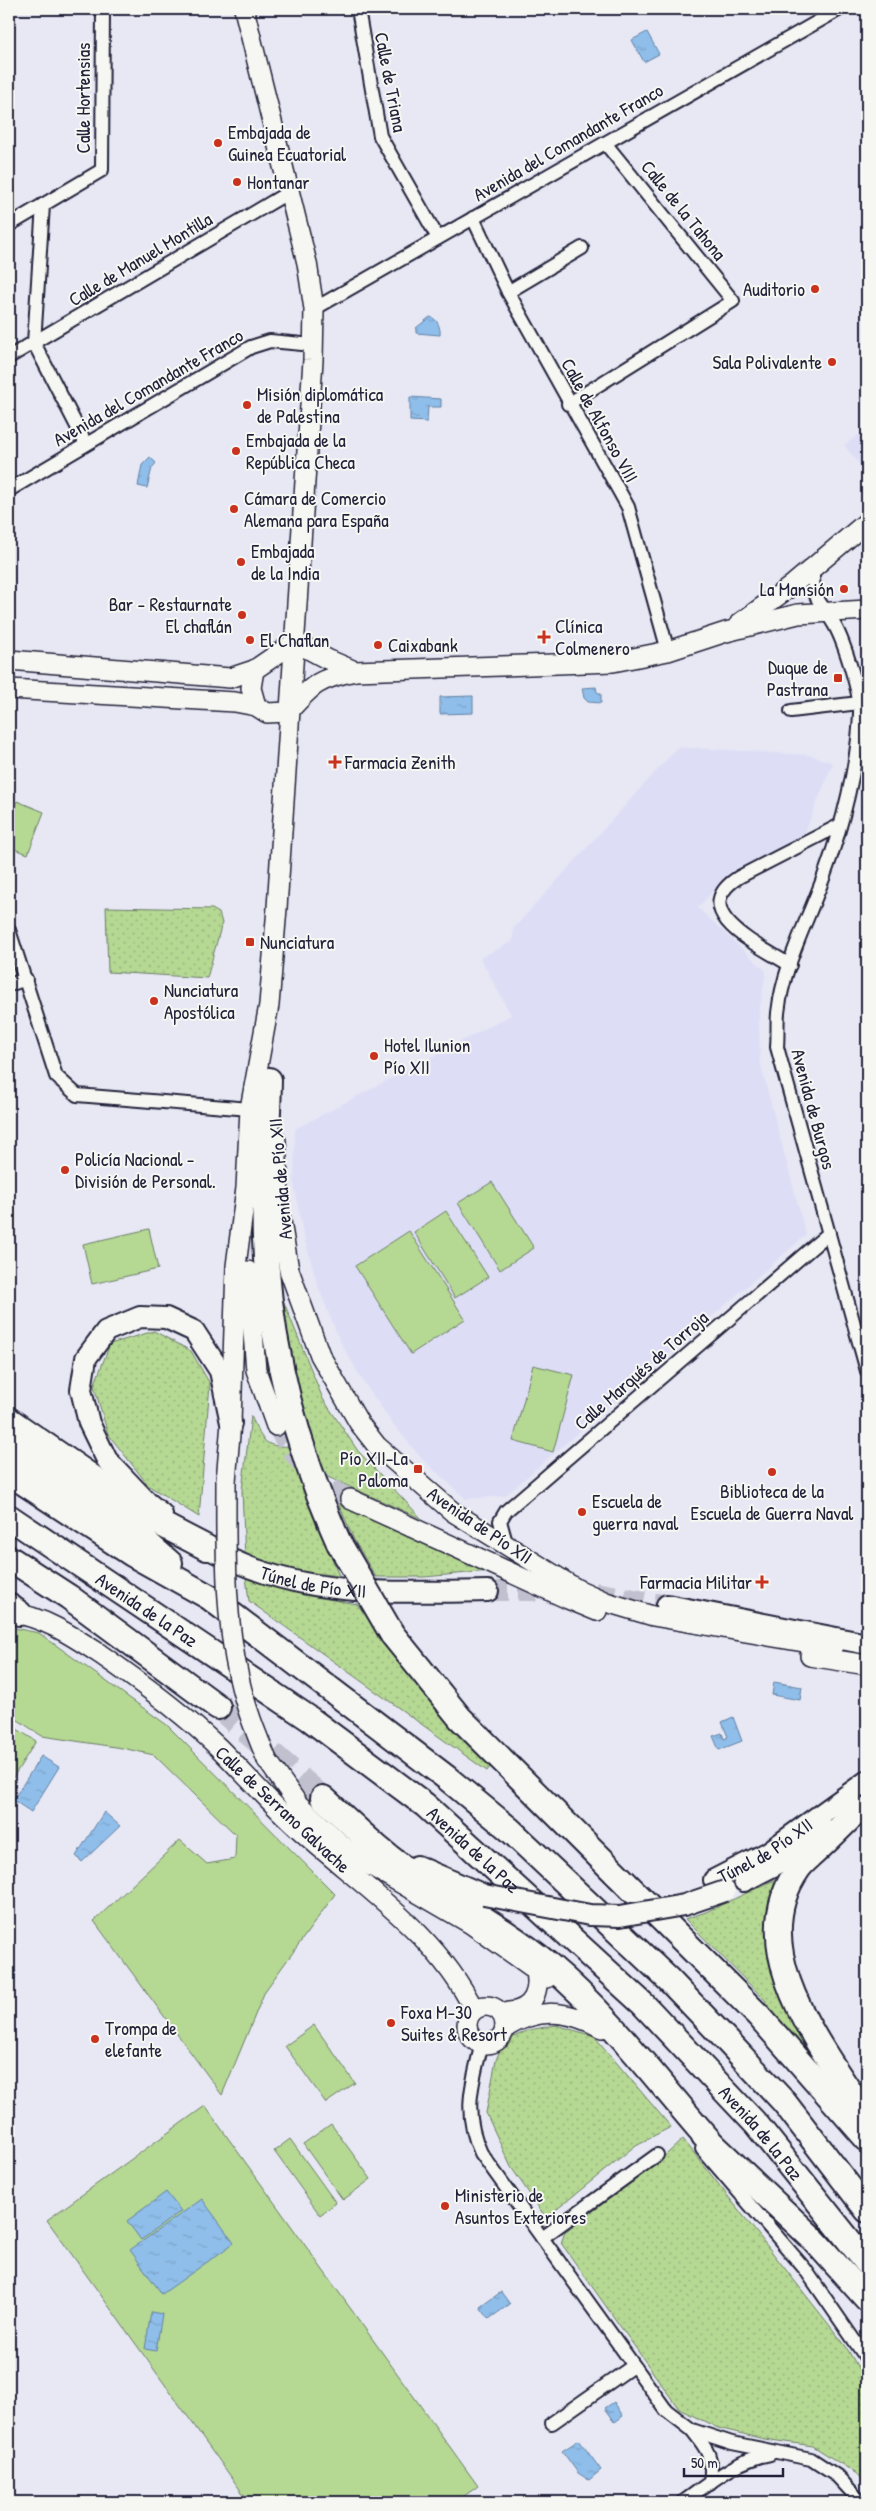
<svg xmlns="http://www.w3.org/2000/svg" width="876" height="2511" font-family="'Patrick Hand',sans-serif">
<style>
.built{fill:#dddef6}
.grass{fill:url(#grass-dots);stroke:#6c7d67}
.park{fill:#b5d893;stroke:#6c7d67}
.water{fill:url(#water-ripples);stroke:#6380a4}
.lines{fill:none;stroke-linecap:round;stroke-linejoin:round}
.secondary-tunnel{stroke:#c0c0cf;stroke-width:19;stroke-dasharray:19 9;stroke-linecap:butt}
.primary-tunnel{stroke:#c0c0cf;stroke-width:20;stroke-dasharray:20 10;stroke-linecap:butt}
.highway-tunnel{stroke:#c0c0cf;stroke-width:24;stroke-dasharray:24 12;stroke-linecap:butt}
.street-casing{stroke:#22223b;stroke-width:16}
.secondary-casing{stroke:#22223b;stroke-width:22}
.primary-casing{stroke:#22223b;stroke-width:24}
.highway-casing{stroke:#22223b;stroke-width:28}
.street{stroke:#f6f6f2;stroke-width:12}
.secondary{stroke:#f6f6f2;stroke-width:19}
.primary{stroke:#f6f6f2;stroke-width:20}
.highway{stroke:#f6f6f2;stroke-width:24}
.secondary-bridge-casing{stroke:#22223b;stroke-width:22;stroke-linecap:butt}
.primary-bridge-casing{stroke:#22223b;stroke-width:24;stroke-linecap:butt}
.highway-bridge-casing{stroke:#22223b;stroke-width:28;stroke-linecap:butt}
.secondary-bridge{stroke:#f6f6f2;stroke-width:19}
.primary-bridge{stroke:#f6f6f2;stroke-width:20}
.highway-bridge{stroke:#f6f6f2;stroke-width:24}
.poi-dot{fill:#c8321e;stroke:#f6f6f2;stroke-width:2}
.labels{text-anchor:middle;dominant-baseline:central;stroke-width:4;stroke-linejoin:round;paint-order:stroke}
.street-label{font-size:19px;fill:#22223b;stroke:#f6f6f2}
.poi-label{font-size:19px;fill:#22223b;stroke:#f6f6f2;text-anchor:start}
</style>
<defs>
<pattern id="grass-dots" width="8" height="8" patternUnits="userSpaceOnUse" patternTransform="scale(1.25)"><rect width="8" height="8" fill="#b5d893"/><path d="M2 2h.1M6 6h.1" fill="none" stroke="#9bb980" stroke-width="1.8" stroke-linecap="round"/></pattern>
<pattern id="water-ripples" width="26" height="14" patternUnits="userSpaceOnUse" patternTransform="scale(1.25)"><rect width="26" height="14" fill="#8fbeea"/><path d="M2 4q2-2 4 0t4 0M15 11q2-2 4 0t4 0" fill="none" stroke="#7ba3ca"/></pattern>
</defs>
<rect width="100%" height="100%" fill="#e7e8f4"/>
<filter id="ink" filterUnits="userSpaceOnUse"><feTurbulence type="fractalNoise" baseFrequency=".02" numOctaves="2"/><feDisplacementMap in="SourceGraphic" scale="10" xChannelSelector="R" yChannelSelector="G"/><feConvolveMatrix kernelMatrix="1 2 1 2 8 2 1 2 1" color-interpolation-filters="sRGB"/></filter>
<g filter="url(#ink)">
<g class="built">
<path d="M867,429V473L844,445Z"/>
<path d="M678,747L810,755L833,763L804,835L730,872L698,908L766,971L759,1014L760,1062L806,1235L505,1496L466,1499L422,1459L392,1423L360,1377L339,1339L319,1289L303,1234L294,1184L295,1129L511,1015L480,958L513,941V929Z"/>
</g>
<g class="grass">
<path d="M106,907L212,909L219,913L222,923L207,978L108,972Z"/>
<path d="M277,1285L323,1399L358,1451L422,1519L321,1474L297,1397Z"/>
<path d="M154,1331L191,1351L210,1384L199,1517L149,1486L108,1434L94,1386L110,1344Z"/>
<path d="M251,1416C262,1439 263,1448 290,1446L339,1576L290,1570L245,1559L242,1490Z"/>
<path d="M337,1500L490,1571L424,1577H376L354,1540Z"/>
<path d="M246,1577L304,1595L357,1604L411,1673L492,1764L487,1771L249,1601Z"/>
<path d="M783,1876L773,1929L856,2112L765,2009L766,2001L685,1919L706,1912Z"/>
<path d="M556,2025L594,2036L671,2127L636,2145L546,2218L511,2167L486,2113L496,2060L501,2048L509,2039L529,2030Z"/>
<path d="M683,2139L845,2345L867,2383V2488L860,2476L813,2446L764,2439L718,2428L679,2409L561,2243L565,2232L655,2165Z"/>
</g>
<g class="park">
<path d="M17,801L44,812L28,854L9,847V823Z"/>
<path d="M492,1182L534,1248L500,1270L458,1203Z"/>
<path d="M446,1211L488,1277L455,1298L414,1232Z"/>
<path d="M149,1229L158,1269L92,1284L83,1244Z"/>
<path d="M409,1231L465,1319L411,1354L355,1266Z"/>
<path d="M533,1365L574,1375L553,1452L513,1441Z"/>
<path d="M9,1627L39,1633L167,1725L335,1894L265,1991L222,2095L94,1921L180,1840L207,1864L235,1859L236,1835L154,1755L122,1748L42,1736L9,1714Z"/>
<path d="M9,1724L36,1741L9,1784Z"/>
<path d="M314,2025L355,2083L326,2103L285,2046Z"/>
<path d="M205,2106L478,2486L456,2502H249L47,2220Z"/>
<path d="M331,2124L371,2179L343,2200L303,2144Z"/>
<path d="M290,2139L336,2203L320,2215L274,2151Z"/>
</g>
<g class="water">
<path d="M647,32L659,54L644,62L632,40Z"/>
<path d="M430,317C437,318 441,328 440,335L416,333V328Z"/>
<path d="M410,397L441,399V407H428L427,422L410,421Z"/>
<path d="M150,457L156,463L152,468L147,488L138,486L142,465Z"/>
<path d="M596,687L597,692L601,694V703L588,702L584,698L582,688Z"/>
<path d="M473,696V713L440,714V697Z"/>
<path d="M774,1682L802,1687L800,1700L772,1695Z"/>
<path d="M733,1717L742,1741L719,1750L713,1736L722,1733L724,1739L728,1737L722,1722Z"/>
<path d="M41,1756L59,1767L31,1812L13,1800Z"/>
<path d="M104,1812L120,1826L82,1862L76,1856Z"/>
<path d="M166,2192L181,2211L141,2240L127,2221Z"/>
<path d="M202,2199L234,2243L162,2294L130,2250Z"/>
<path d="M501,2292L510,2304L489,2319L480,2307Z"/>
<path d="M151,2312L162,2314L156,2351L145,2349Z"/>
<path d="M614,2402L623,2416L615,2422L605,2408Z"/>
<path d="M579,2440L601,2470L589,2480L578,2473L562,2451Z"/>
</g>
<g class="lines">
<path class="secondary-tunnel" d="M276,1426C296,1463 314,1480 350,1499"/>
<g class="primary-tunnel">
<path d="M488,1591H533L555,1595"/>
<path d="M595,1592L667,1605"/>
</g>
<path class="highway-tunnel" d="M218,1707L323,1798"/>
<g class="street-casing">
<g id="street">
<path d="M358,9L380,136L438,238"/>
<path d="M473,218L508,292L628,507L668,651"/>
<path d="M9,225L102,170L103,9"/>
<path d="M508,292L582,248"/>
<path d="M314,309L840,9"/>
<path d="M34,343L43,205"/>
<path d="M34,343L86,444"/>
<path d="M9,357L289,192"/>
<path d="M568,404L733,301L605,143"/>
<path d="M9,490L251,347L270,341L313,345"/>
<path d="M813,567C812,604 820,598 835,626C844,642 861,695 860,713C858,765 842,827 824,876C808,920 783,966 778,1013C777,1024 778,1036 777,1047L867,1371"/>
<path d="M791,711L859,703"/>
<path d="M9,930L56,1076L77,1095L250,1109"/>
<path d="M790,965C762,947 683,912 739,877L840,825"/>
<path d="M9,985L26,979"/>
<path d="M507,1546L500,1521L506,1511L829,1233"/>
<path d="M482,2043C472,2084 462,2112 481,2153L666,2410L692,2430L732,2443L811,2459L837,2476L861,2502"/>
<path d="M702,2149L805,2269L867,2359"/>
<path d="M542,2238L657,2155"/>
<path d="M552,2423L633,2366"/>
<path d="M692,2430C707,2449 714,2457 710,2483"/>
<path d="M683,2502C711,2482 736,2460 770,2454"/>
</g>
</g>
<g class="secondary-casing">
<g id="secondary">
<path d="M740,623L790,587L867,522"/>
<path d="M295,642L327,659L355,671"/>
<path d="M9,660L230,678L254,670L295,642"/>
<path d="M254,670L251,688L256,706L267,713L288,712C313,684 318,679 355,671L613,662L668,651L726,632L798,614L867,610"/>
<path d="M9,689L235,702L256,706"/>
<path d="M276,1141L280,1215L289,1270L320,1355L359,1423L377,1446L453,1512L577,1589L606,1602L653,1616L833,1647"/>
<path d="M248,1271L256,1370L276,1426"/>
<path d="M226,1481L231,1423L236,1266L246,1188L250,1109L269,1005L277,908L313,360L314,309L307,263L244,9"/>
<path d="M350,1499L568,1599L597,1611"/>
<path d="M9,1612C44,1617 71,1635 100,1654C142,1683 183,1713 219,1748C246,1775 271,1804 299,1829C361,1886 436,1932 474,2010"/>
<path d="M810,1656L867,1665"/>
<path d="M267,1760L298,1804L341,1844L366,1863L471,1924L547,1978"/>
<circle cx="486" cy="2025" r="19"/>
<path d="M509,2012C534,2010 541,1990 535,1968"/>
<path d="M505,2028C539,2007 567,2010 602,2028"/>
</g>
</g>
<g class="primary-casing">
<g id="primary">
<path d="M162,1514L147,1502L107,1460L89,1423L81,1390L86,1358L106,1331L140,1317L166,1318L194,1331L220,1371L231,1423"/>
<path id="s1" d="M211,1550C226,1557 241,1565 257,1570C330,1597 412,1592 488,1591"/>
<path d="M667,1605L867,1644"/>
<path d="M417,1866L484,1895"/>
<path id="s2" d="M714,1880L767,1853L867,1781"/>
<path d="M744,1881L775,1865L828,1830"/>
</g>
</g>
<g class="highway-casing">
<g id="highway">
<path d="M269,1080C268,1133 263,1187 265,1239C269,1346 296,1447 339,1543"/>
<path d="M9,1420L157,1522L207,1548"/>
<path d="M9,1447L147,1543L170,1563"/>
<path d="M9,1473L132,1554L209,1597L447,1778L509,1829L668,1979L731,2045L784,2102L867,2210"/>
<path id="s3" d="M9,1517L310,1719L425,1805L643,2004L757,2125L867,2263"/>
<path d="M9,1558L69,1597L218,1707"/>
<path d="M9,1606L19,1613"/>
<path d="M392,1634L460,1718L759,2016L867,2139"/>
<path d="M323,1798C352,1824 380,1853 413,1874C458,1904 507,1930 549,1965C612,2018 660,2085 715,2147"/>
<path d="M858,1810C845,1823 831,1837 817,1850C811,1856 803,1862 798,1869C741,1951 824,2050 867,2118"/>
<path d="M704,2136L813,2239L867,2299"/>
</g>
</g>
<use href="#street" class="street"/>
<use href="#secondary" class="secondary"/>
<use href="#primary" class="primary"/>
<use href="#highway" class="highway"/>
<g class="secondary-bridge-casing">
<path id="secondary-bridge" d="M226,1481C226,1546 224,1613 239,1678C245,1706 256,1733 267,1760"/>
</g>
<g class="primary-bridge-casing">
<path id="primary-bridge" d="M484,1895L590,1915L620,1916L684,1905L725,1891"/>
</g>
<g class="highway-bridge-casing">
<path id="highway-bridge" d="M339,1543L392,1634"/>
</g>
<use href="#secondary-bridge" class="secondary-bridge"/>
<use href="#primary-bridge" class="primary-bridge"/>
<use href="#highway-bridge" class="highway-bridge"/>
</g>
</g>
<g class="poi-dot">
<circle cx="218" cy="143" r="5"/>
<circle cx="237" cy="182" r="5"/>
<circle cx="815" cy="289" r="5"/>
<circle cx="832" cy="362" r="5"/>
<circle cx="247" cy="405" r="5"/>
<circle cx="236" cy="451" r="5"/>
<circle cx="234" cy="509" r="5"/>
<circle cx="241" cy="562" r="5"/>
<circle cx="844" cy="589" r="5"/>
<circle cx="242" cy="615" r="5"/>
<path d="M541.5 629.5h5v5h5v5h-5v5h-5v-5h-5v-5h5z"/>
<circle cx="250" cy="640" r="5"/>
<circle cx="378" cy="645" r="5"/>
<rect x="833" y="673" width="10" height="10" rx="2.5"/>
<path d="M332.5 754.5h5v5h5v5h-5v5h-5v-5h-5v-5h5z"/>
<rect x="245" y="937" width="10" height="10" rx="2.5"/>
<circle cx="154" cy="1001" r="5"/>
<circle cx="374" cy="1056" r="5"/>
<circle cx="65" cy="1170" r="5"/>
<rect x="413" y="1464" width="10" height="10" rx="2.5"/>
<circle cx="772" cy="1472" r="5"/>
<circle cx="582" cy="1512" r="5"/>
<path d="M759.5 1574.5h5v5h5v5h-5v5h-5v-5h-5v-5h5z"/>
<circle cx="391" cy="2023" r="5"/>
<circle cx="95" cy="2039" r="5"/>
<circle cx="445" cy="2206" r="5"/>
</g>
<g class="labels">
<g class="street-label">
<text transform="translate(391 82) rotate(79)">Calle de Triana</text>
<text transform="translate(83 98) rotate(-90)">Calle Hortensias</text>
<text transform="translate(568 142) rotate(-30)">Avenida del Comandante Franco</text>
<text transform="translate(684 210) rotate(51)">Calle de la Tahona</text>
<text transform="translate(140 259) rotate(-31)">Calle de Manuel Montilla</text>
<text transform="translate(148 387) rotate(-30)">Avenida del Comandante Franco</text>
<text transform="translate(600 420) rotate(61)">Calle de Alfonso VIII</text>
<text transform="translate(814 1109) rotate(75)">Avenida de Burgos</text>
<text transform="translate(280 1179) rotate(-95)">Avenida de Pío XII</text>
<text transform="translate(641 1370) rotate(-41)">Calle Marqués de Torroja</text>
<text transform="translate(480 1525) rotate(34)">Avenida de Pío XII</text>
<text stroke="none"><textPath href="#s1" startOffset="108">Túnel de Pío XII</textPath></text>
<text stroke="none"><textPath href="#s3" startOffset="166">Avenida de la Paz</textPath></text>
<text transform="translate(283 1809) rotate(43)">Calle de Serrano Galvache</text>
<text stroke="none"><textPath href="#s2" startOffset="59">Túnel de Pío XII</textPath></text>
<text stroke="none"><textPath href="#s3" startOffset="572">Avenida de la Paz</textPath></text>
<text stroke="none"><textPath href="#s3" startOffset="976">Avenida de la Paz</textPath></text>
</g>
<g class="poi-label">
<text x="228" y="132">Embajada de<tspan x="228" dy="22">Guinea Ecuatorial</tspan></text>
<text x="247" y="182">Hontanar</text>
<text x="805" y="289" text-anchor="end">Auditorio</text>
<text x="822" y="362" text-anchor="end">Sala Polivalente</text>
<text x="257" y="394">Misión diplomática<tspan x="257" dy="22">de Palestina</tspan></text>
<text x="246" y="440">Embajada de la<tspan x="246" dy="22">República Checa</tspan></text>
<text x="244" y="498">Cámara de Comercio<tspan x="244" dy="22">Alemana para España</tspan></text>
<text x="251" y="551">Embajada<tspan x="251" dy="22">de la India</tspan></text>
<text x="834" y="589" text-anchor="end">La Mansión</text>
<text x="232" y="604" text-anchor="end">Bar - Restaurnate<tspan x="232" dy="22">El chaflán</tspan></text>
<text x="555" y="626">Clínica<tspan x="555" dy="22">Colmenero</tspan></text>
<text x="260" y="640">El Chaflan</text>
<text x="388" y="645">Caixabank</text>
<text x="828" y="667" text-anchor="end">Duque de<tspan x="828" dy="22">Pastrana</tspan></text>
<text x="345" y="762">Farmacia Zenith</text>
<text x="260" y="942">Nunciatura</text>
<text x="164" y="990">Nunciatura<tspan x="164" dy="22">Apostólica</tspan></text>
<text x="384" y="1045">Hotel Ilunion<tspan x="384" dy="22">Pío XII</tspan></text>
<text x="75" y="1159">Policía Nacional -<tspan x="75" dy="22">División de Personal.</tspan></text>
<text x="408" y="1458" text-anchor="end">Pío XII-La<tspan x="408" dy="22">Paloma</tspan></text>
<text x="772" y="1491" text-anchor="middle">Biblioteca de la<tspan x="772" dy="22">Escuela de Guerra Naval</tspan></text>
<text x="592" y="1501">Escuela de<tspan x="592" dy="22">guerra naval</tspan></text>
<text x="752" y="1582" text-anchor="end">Farmacia Militar</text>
<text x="401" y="2012">Foxa M-30<tspan x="401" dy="22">Suites &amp; Resort</tspan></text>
<text x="105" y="2028">Trompa de<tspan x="105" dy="22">elefante</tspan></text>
<text x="455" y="2195">Ministerio de<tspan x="455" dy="22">Asuntos Exteriores</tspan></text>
</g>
</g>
<rect width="876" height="2511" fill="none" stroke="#f6f6f2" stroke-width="30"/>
<rect x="15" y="15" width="846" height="2481" fill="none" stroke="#22223b" stroke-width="2" filter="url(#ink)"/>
<path d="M684 2468v8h99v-8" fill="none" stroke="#22223b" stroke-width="2.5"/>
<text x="691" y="2468" font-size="15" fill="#22223b" stroke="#f6f6f2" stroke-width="4" paint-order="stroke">50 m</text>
</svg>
